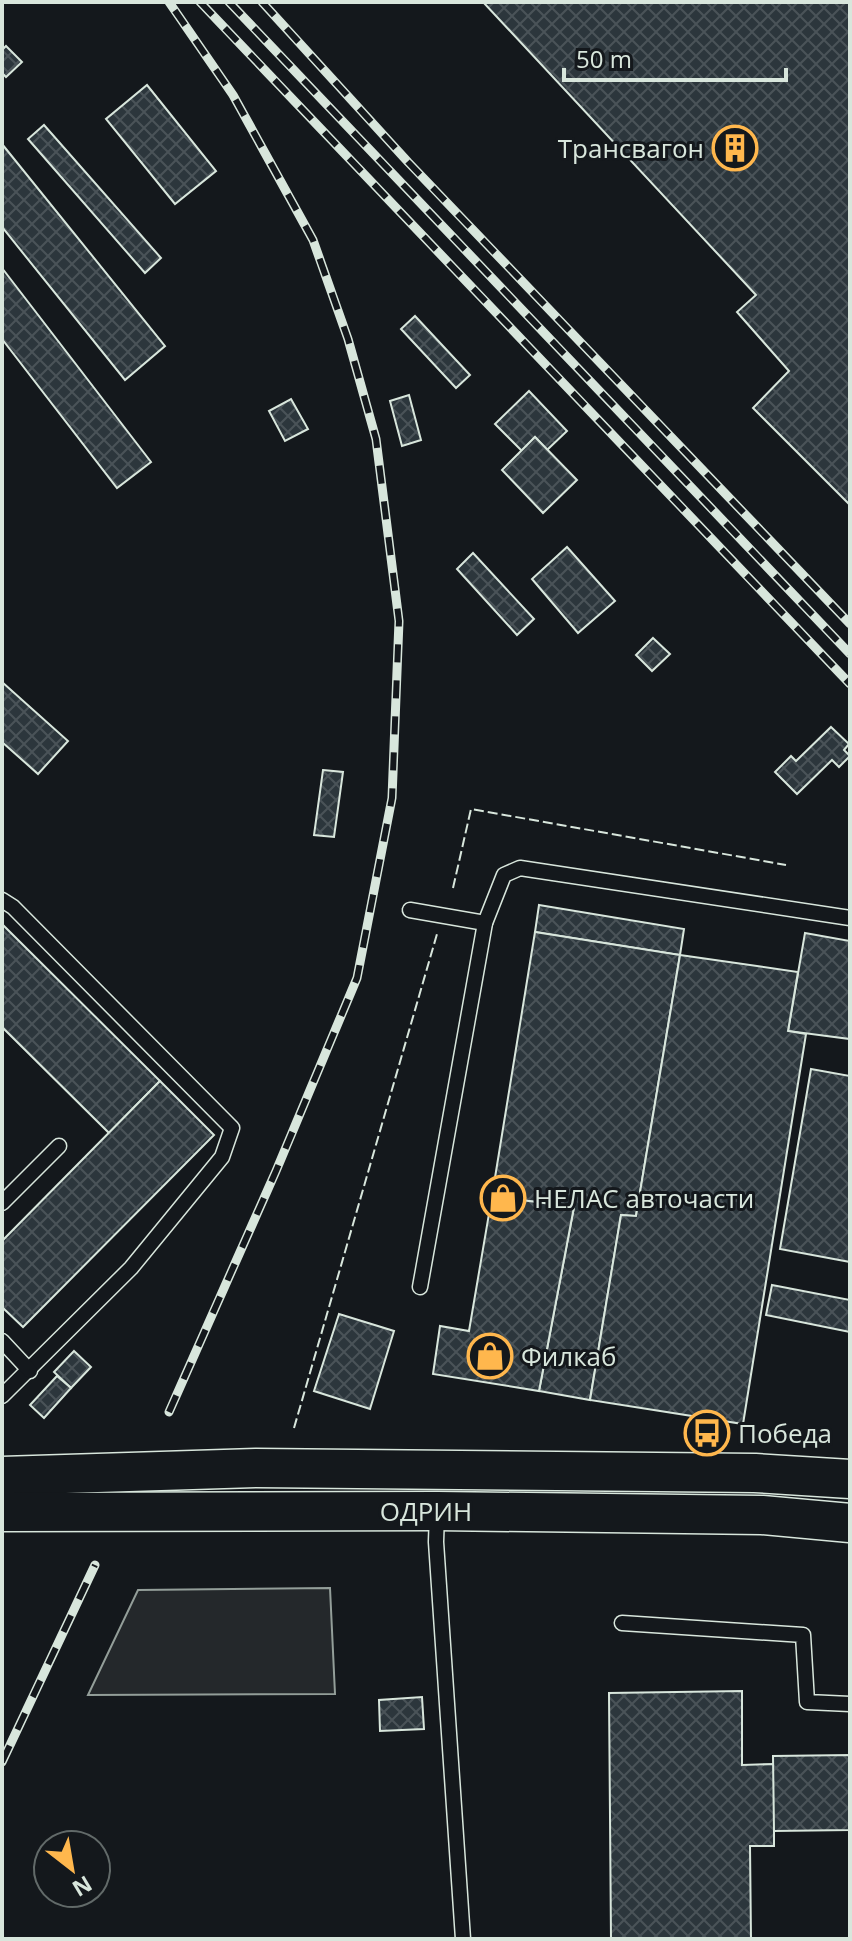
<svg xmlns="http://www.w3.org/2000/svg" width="852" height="1941" font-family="'Open Sans',sans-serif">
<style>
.parking{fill:#24282b;stroke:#939e99;stroke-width:2}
.building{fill:url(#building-cross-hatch);stroke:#d8e6dc;stroke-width:2}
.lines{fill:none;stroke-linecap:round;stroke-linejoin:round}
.lane-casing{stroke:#d8e6dc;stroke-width:17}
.secondary-casing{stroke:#d8e6dc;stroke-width:41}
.lane{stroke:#14181c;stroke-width:14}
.secondary{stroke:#14181c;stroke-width:38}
.rail-casing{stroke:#d8e6dc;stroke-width:9}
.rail{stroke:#14181c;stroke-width:6;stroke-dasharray:18;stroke-linecap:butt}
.fence{stroke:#d8e6dc;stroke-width:2;stroke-dasharray:10 4;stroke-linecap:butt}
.labels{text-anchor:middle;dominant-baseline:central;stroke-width:6;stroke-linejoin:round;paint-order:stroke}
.poi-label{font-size:26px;fill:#d8e6dc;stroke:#14181c;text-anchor:start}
.street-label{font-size:26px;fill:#d8e6dc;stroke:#14181c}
</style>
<defs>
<pattern id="building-cross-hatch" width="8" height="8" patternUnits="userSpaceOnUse" patternTransform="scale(2)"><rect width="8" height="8" fill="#2c363c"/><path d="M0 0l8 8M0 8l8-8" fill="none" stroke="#4a5358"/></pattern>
</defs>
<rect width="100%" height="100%" fill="#14181c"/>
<path class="parking" d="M330,1588L335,1694L88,1695L138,1590Z"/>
<g class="building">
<path d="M483,2H850V505L753,408L789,371L737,312L756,295Z"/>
<path d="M6,46L22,62L6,77L2,73V50Z"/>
<path d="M147,85L216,171L175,204L106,119Z"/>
<path d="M44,125L161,258L145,273L28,139Z"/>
<path d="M2,144L165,346L125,380L2,227Z"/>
<path d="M2,268L151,462L117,488L2,339Z"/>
<path d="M415,316L470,375L456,388L401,329Z"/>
<path d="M529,391L567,431L547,450L535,437L522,451L495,424Z"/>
<path d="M409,395L421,440L402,446L390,401Z"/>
<path d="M291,399L308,429L285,441L269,411Z"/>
<path d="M535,437L577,480L543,513L502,470Z"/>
<path d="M567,547L615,601L578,633L532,579Z"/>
<path d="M473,553L534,619L517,635L457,569Z"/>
<path d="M653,638L670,654L652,671L636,655Z"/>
<path d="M2,682L68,741L38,774L2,742Z"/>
<path d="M831,727L849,744L844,750L850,756L839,767L832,760L797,794L775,772L791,756L796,761Z"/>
<path d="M323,770L343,772L334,837L314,835Z"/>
<path d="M539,905L684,929L680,955L535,932Z"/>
<path d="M2,924L160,1081L109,1133L2,1027Z"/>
<path d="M535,932L680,955L636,1216L621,1215L590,1400L539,1391L574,1207L492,1196Z"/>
<path d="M805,933L850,941V1039L788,1031Z"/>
<path d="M680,955L798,972L788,1031L806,1034L743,1424L590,1400L621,1215L636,1216Z"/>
<path d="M811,1069L850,1076V1262L780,1249Z"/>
<path d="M160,1081L214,1135L23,1327L2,1307V1241Z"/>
<path d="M492,1196L574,1207L539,1391L433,1374L440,1326L469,1331Z"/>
<path d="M772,1285L850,1300V1332L766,1315Z"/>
<path d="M339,1314L394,1331L370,1409L314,1391Z"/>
<path d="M74,1351L91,1367L71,1388L54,1372Z"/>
<path d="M57,1376L71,1388L44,1418L30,1405Z"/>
<path d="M742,1691V1765L774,1764V1846H750L751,1939H611L609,1693Z"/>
<path d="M422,1697L424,1729L380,1731L379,1700Z"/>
<path d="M850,1755V1830L774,1831L773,1756Z"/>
</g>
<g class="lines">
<g class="lane-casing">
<g id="lane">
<path d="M2,900L13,907L232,1128L222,1157L131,1268L2,1396"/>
<path d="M410,910L485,923"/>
<path d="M2,1203L59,1146"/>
<path d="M420,1287L485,923L504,875L520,868L850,918"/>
<path d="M2,1341L30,1371"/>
<path d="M437,1512L436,1542L463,1939"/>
<path d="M622,1623L803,1635L807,1702L850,1704"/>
</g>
</g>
<g class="secondary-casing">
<g id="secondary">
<path d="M2,1476L256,1468L755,1473L850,1479"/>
<path d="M2,1512L437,1511L762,1515L850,1523"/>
</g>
</g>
<use href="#lane" class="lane"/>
<use href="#secondary" class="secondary"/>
<g class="rail-casing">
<g id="rail">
<path d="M200,2L850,684"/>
<path d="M229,2L850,654"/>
<path d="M262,2L408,162L850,624"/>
<path d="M169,1412L276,1171L357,978L392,798L399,621L376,439L348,339L313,240L233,95L169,2"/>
<path d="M2,1762L95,1565"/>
</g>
</g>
<use href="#rail" class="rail"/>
<g class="fence">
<path d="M453,888L471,809L786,865"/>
<path d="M294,1428L437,934"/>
</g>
</g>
<defs>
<g id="building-ring" transform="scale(2.3)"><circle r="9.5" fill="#14181c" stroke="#ffb74d" stroke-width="1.5"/><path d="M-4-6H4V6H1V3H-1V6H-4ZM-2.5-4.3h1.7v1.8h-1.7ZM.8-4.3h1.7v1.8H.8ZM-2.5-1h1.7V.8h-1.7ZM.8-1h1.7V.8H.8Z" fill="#ffb74d"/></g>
<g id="shop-ring" transform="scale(2.3)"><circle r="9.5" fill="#14181c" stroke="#ffb74d" stroke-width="1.5"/><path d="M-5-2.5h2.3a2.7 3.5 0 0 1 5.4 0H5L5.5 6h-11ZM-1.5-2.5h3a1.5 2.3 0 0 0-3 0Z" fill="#ffb74d"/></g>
<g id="bus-ring" transform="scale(2.3)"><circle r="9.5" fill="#14181c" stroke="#ffb74d" stroke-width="1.5"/><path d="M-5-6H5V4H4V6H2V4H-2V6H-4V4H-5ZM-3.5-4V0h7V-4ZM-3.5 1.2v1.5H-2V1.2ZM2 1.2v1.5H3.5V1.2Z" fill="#ffb74d"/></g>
</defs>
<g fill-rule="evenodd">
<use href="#building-ring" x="735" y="148"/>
<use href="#shop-ring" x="503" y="1198"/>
<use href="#shop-ring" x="490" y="1356"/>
<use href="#bus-ring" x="707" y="1433"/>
</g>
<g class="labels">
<g class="poi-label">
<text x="704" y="148" text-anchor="end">Tрансвагон</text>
<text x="534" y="1198">НЕЛАС авточасти</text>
<text x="521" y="1356">Филкаб</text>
<text x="738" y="1433">Победа</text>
</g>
<g class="street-label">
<text x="426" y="1511">ОДРИН</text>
</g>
</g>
<rect width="852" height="1941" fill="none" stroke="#d8e6dc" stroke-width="8"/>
<g transform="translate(72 1869) rotate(149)"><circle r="38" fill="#14181c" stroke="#626a69" stroke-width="2"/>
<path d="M0-6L14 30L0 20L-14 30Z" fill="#ffb74d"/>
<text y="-12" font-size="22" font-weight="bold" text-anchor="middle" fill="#d8e6dc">N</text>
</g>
<path d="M564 68v12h222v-12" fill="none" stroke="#d8e6dc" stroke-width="4"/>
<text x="576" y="68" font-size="24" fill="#d8e6dc" stroke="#14181c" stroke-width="6" paint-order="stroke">50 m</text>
</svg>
